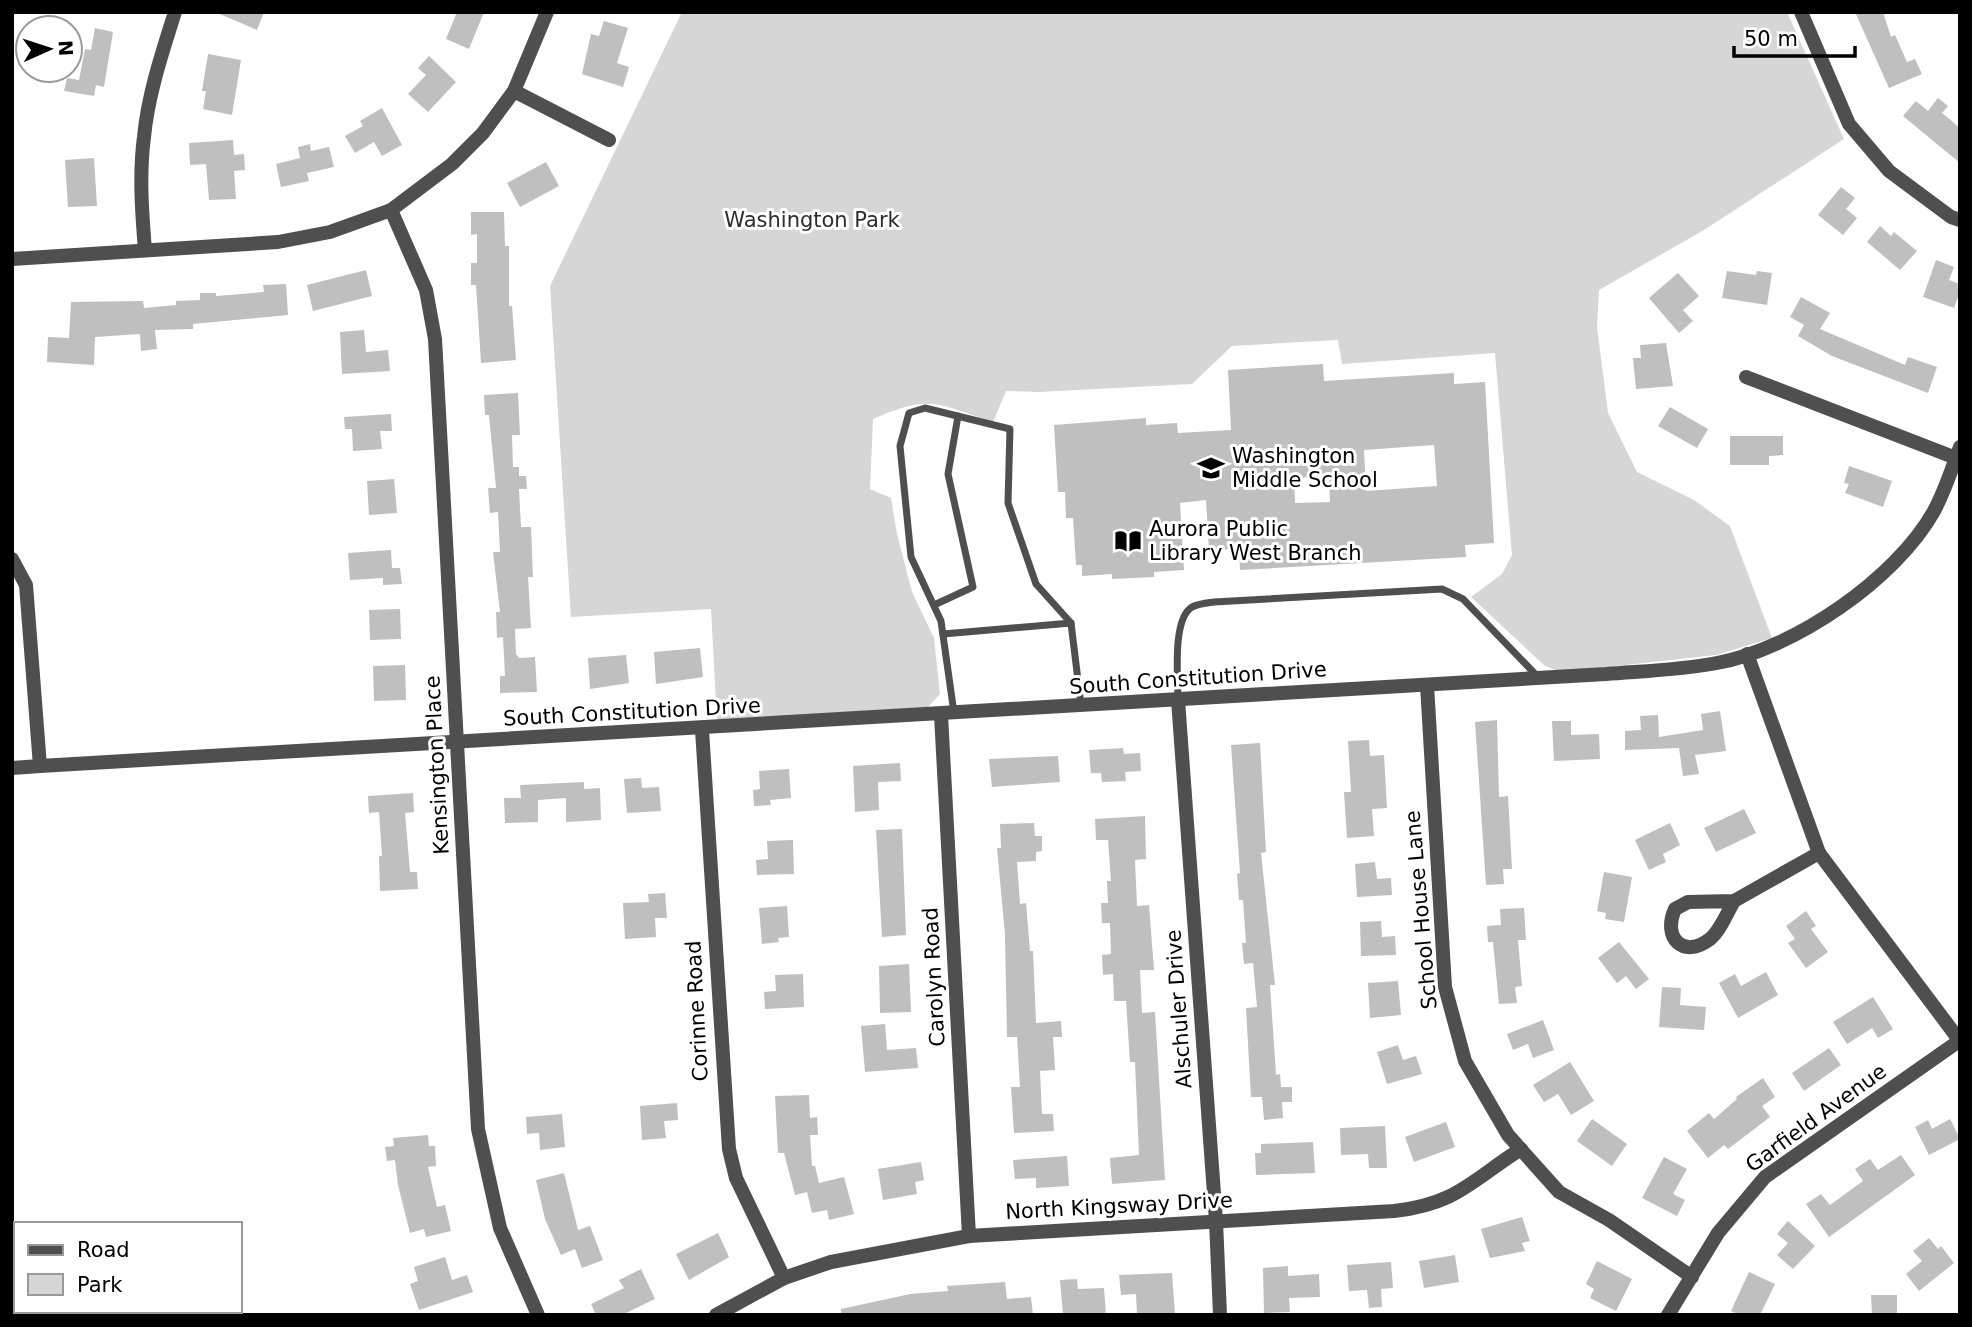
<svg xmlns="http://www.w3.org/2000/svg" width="1972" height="1327" font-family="'DejaVu Sans',sans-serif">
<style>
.green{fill:#d6d6d6}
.building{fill:#bfbfbf;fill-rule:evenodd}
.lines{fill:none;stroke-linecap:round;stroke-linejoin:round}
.lane{stroke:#4f4f4f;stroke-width:7}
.street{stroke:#4f4f4f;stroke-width:14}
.labels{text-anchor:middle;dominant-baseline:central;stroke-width:6;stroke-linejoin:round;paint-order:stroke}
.park-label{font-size:21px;fill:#2d2d2d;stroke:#fff}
.poi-label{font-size:21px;fill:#000;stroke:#fff;text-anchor:start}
.street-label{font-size:21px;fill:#000;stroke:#fff}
</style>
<rect width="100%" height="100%" fill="#fff"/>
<path class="green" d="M682,12H1787L1844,139L1704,230L1599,290L1597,327L1608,413L1637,472L1694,500L1730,526L1772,638L1716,655L1561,672L1545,666L1471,597L1502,574L1512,555L1495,353L1342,364L1338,340L1232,346L1192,384L1039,392L1006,391L993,422C935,403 931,394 873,419L870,489L891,498L897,534L912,592L934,638L940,694L928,707L717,720L711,609L571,617L550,286Z"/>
<g class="building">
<path d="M215,12H264L257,30Z"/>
<path d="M457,12H484L469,49L446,39Z"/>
<path d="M1855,12H1883L1891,37L1895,35L1907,62L1915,59L1922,74L1889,88Z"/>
<path d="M604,21L628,28L617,63L629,67L623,87L582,74L591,34L599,36Z"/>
<path d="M95,28L113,32L104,87L96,85L94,96L64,91L67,78L79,80L85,49L91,50Z"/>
<path d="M208,54L241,60L232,115L203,109L206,91H202Z"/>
<path d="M429,56L456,82L428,112L408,94L426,75L418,68Z"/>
<path d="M1938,98L1948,106L1942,113L1960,128V163L1903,116L1916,101L1928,111Z"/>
<path d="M382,108L402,145L382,156L374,142L355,153L345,136L363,126L360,121Z"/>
<path d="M233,140L234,155L244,154L245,170L234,171L236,199L209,200L206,164L190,165L189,143Z"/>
<path d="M310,144L311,151L329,147L334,167L307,173L309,181L281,187L276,164L300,158L298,147Z"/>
<path d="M94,158L97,206L68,207L65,160Z"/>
<path d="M546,162L559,186L520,207L507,183Z"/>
<path d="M1841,187L1855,198L1846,209L1857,218L1843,235L1818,215Z"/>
<path d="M471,212H504L505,246H509V306H512L516,360L481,363L476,285H471V263H477V234L471,235Z"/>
<path d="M1880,226L1891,236L1894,232L1917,251L1900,270L1867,242Z"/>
<path d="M1936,260L1954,267L1949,280L1960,284V291L1954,308L1923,297Z"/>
<path d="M366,270L372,296L313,311L307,285Z"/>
<path d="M1727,271L1756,275L1757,271L1772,273L1767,305L1722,298Z"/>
<path d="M1678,273L1699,296L1683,310L1693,321L1679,333L1649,298Z"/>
<path d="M286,284L288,315L193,324V329L155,330L157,349L141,351L140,334L95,337L94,365L47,362L48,337L69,338L71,302L143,301L144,308L176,305V301L200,300V293H216V296L264,292L263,285Z"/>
<path d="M1801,297L1830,313L1820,329L1905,365L1908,357L1937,367L1928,393L1832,356L1798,336L1804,325L1790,317Z"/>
<path d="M364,330L366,352L388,350L390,371L342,374L340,332Z"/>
<path d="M1666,343L1673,386L1636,389L1633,358H1641L1640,345Z"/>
<path d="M1323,364L1324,381L1454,373V384L1485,382L1494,543L1465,545L1466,557L1240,570L1239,549L1209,550L1206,500L1180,503L1184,570L1154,572V577L1112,579V574L1082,576V565H1076L1073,518H1066L1065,492H1058L1054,425L1146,418V425L1177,423L1178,433L1231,430L1228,370ZM1434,445L1437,486L1366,491L1364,450ZM1329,476L1330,502L1295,503L1294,478Z"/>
<path d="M518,393L520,435H512L513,467H519V476H526L527,489H519L521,527H531L533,577H528L531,628L515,629L516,654L519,658L535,657L537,692L500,693V676H505L503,637L497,638L496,612H500L493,552H500L498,512L490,513L488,488H496L489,415H485L484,395Z"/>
<path d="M1670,407L1708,429L1697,448L1658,426Z"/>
<path d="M391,414L392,431H380L382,449L353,451L352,429H345L344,417Z"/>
<path d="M1730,436H1783V455L1769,456V465H1730Z"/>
<path d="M1849,466L1892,481L1883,507L1845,493L1849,484L1844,483Z"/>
<path d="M394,479L397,513L369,515L367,481Z"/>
<path d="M391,550L392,568H400L402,584L383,585V578L350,580L348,553Z"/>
<path d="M400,609L401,639L370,640L369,610Z"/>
<path d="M700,648L703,677L656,684L654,652Z"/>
<path d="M626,655L629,683L590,689L588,658Z"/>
<path d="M405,665L406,700L374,701L373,666Z"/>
<path d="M1720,711L1726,751L1695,755L1699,774L1683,776L1679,748L1625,750V731L1641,730L1640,716L1658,715L1659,737L1703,730L1701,714Z"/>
<path d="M1497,720L1499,797L1508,796L1512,869H1503L1504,884L1486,885L1475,722Z"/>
<path d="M1552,721H1571V735L1599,734L1600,759L1554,761Z"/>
<path d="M1369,740L1370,756L1384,755L1387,808L1372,809L1374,836L1347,838L1344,792H1351L1348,741Z"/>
<path d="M1260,743L1266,852L1261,853L1275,985H1270L1276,1075L1280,1074L1281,1087H1292V1102H1282L1283,1118L1264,1120L1262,1097H1251L1246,1008L1257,1007L1253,963L1244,964L1242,943H1246L1243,900H1239L1237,874L1240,873L1231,745Z"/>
<path d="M1123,748L1124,754L1140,753L1141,771L1125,772L1126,781L1102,782L1101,773H1091L1089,750Z"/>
<path d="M1058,756L1060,782L992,787L989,759Z"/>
<path d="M900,763L901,781L878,782L879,810L855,812L853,766Z"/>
<path d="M789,769L791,798L770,800L771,805L754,806L753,790L760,789L759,771Z"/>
<path d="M641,778L642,788L659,787L661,811L627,813L624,779Z"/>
<path d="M584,782V789L600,788L601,820L566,822V798L538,800V822L505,823L504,798H521L520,785Z"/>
<path d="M413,793L414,812L405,813L410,872H417L418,889L380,891L379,856H382L379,812L369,813L368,796Z"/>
<path d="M1744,809L1756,833L1716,852L1704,828Z"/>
<path d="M1145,816L1146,859L1135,860L1137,906L1149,905L1154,970H1140L1142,1013L1155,1012L1165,1180L1112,1184L1110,1158L1139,1155L1135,1062H1130L1126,1001H1114L1113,974L1103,975L1102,955L1111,954L1110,923H1102L1101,903H1108L1107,881H1111L1108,840H1096L1095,819Z"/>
<path d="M1034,823L1035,836H1042V851L1036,852V861L1017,862L1020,904L1026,903L1030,951H1033L1036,1023L1061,1021L1062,1037H1053L1055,1070L1040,1071L1042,1114H1053L1054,1131L1014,1133L1011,1087H1020L1017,1037H1007L1005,935L997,848H1001L1000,824Z"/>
<path d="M1670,823L1680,845L1663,854L1666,862L1649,870L1635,840Z"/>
<path d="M902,829L906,935L882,937L876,830Z"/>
<path d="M793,840L794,874L757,875L756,860L768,859L767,841Z"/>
<path d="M1375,862L1377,879L1391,878L1392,895L1357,897L1355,864Z"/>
<path d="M1604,872L1632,877L1624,922L1605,919L1606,913L1597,911Z"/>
<path d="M665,893L667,918H655L656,937L625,939L623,903L649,902L648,894Z"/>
<path d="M787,906L789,937L778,938L779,942L762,944L759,908Z"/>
<path d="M1524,908L1526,940H1518L1522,986L1515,987L1517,1003L1499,1004L1493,942H1488L1487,926L1501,925L1500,909Z"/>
<path d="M1806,911L1816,926L1811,929L1828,952L1806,968L1788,943L1795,939L1786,926Z"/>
<path d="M1381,921L1382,937L1395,936L1396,955L1361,956L1360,922Z"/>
<path d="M1619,942L1649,979L1636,989L1626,976L1617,983L1598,958Z"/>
<path d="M909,964L911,1012L880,1013L879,966Z"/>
<path d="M1766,972L1778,995L1738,1018L1719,983L1735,974L1741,986Z"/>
<path d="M803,974L804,1007L765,1009L764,992L776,991L775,975Z"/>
<path d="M1398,981L1401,1015L1370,1018L1368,983Z"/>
<path d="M1662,987L1681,988L1680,1005L1706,1007L1704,1030L1659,1027Z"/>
<path d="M1873,997L1893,1029L1878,1038L1872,1028L1847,1044L1833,1022Z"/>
<path d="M1543,1020L1554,1050L1533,1058L1528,1044L1513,1050L1507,1034Z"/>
<path d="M885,1024L887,1050L916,1048L918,1068L865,1072L861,1026Z"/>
<path d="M1398,1045L1403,1060L1416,1056L1422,1074L1387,1084L1377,1052Z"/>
<path d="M1829,1048L1841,1065L1804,1091L1792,1073Z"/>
<path d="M1570,1062L1594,1101L1571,1115L1558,1094L1544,1102L1533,1085Z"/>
<path d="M1763,1078L1775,1097L1762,1106L1770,1117L1728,1149L1724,1145L1708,1158L1687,1131L1709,1113L1714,1119L1737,1099L1736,1097Z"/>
<path d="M809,1095L810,1118L817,1117L818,1135H810L812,1166H815L819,1183L844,1177L854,1214L829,1220L827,1210L812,1213L807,1192L795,1195L784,1153H778L775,1096Z"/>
<path d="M677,1103L678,1120L664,1121L666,1138L642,1140L640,1106Z"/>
<path d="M562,1114L565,1147L540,1150L539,1133L527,1134L526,1117Z"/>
<path d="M1592,1119L1627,1144L1612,1166L1577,1141Z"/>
<path d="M1950,1119L1960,1139L1929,1155L1915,1127L1928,1120L1932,1129Z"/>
<path d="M1446,1122L1455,1147L1414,1162L1405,1137Z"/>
<path d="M1385,1126L1387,1168H1369L1368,1154L1341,1155L1340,1128Z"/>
<path d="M428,1135L429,1146H435L436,1166L428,1167L437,1207L445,1205L451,1231L426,1237L424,1229L410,1233L398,1185L395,1160L387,1161L385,1147L394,1146L393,1138Z"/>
<path d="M1313,1142L1315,1173L1256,1175L1255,1153H1261V1144Z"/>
<path d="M1901,1155L1915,1175L1829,1237L1806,1204L1821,1194L1830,1205L1863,1181L1855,1169L1870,1159L1878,1170Z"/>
<path d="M1067,1156L1069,1186L1036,1188V1178L1015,1179L1013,1160Z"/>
<path d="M1664,1157L1687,1169L1673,1194L1685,1200L1677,1216L1642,1198Z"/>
<path d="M921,1162L924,1180L915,1182L917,1194L883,1200L878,1169Z"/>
<path d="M564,1173L578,1230L590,1226L603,1260L582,1268L575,1249L561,1255L545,1219L536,1180Z"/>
<path d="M1522,1217L1530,1241L1522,1243L1525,1251L1490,1258L1481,1229Z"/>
<path d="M1788,1221L1815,1246L1793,1269L1777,1255L1788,1243L1777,1234Z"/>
<path d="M718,1233L729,1257L689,1280L676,1254Z"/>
<path d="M1929,1238L1938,1249L1941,1246L1954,1263L1919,1291L1906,1274L1922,1261L1913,1251Z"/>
<path d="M1455,1255L1459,1282L1424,1288L1419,1261Z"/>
<path d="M445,1257L452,1280L467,1275L473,1292L419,1310L410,1284L418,1281L414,1267Z"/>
<path d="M1597,1261L1632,1279L1616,1311L1590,1298L1594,1289L1586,1284Z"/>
<path d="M1391,1262L1393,1288L1381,1289L1382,1307L1369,1308L1367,1290L1349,1291L1347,1265Z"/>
<path d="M1288,1266V1276L1319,1274L1320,1297L1289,1298L1290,1312L1264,1313L1263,1268Z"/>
<path d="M641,1269L655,1299L622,1315H596L591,1304L624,1288L619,1280Z"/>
<path d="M1749,1272L1775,1284L1760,1315H1739L1731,1311Z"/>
<path d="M1172,1273L1175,1315H1137L1136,1294L1121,1295L1119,1275Z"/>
<path d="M1077,1279L1078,1289L1104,1288L1106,1315H1063L1060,1280Z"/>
<path d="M1005,1282L1007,1299L1031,1297L1033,1315H841V1309L910,1294L948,1291L947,1286Z"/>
<path d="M1871,1295H1897V1315H1872Z"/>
</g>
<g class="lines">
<g class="lane">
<path d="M934,605L973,587L948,474L958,416"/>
<path d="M943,634L1071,623"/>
<path d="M1178,700C1178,678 1172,619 1192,607C1198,604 1207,603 1214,602L1442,589L1463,599L1539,678"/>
<path d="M954,713L941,621L911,557L900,446L909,413L925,408L1010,429L1008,503L1036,584L1071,623L1081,705"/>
</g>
<g class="street">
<path d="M1801,12L1849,124L1889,171L1951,217L1960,220"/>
<path d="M514,91L609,140"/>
<path d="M391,210L426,290L435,339L478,1129L500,1228L538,1315"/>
<path d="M145,250C142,213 139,174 144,137C148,95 162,53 175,12"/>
<path d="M12,259L278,242L330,232L391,210L452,164L483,133L514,91L547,12"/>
<path d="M1746,377L1956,458"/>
<path d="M12,559L26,585L40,766L1606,674C1643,671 1681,670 1717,663C1794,649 1896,579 1934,511C1945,491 1952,468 1960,447"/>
<path d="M1747,654L1819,853L1960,1041"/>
<path d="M1427,685L1445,987L1465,1061L1508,1135L1559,1192L1609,1220L1692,1277"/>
<path d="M1178,700L1216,1221L1220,1315"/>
<path d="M941,715L969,1236"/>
<path d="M702,730L729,1149L736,1178L784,1278"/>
<path d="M12,768L40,766"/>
<path d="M1734,901C1727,913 1720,931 1710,939C1683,960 1662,937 1675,909L1688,902L1734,901L1819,853"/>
<path d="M716,1315L784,1278L831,1262L969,1236L1394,1211C1457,1204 1472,1180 1521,1149"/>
<path d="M1668,1315L1718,1233L1765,1177L1959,1041"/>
</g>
</g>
<defs>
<g id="school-bare" transform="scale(2.1)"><path d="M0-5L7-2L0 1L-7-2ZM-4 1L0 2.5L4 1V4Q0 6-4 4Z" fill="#000" stroke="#fff" stroke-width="2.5" paint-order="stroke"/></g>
<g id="library-bare" transform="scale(2.1)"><path d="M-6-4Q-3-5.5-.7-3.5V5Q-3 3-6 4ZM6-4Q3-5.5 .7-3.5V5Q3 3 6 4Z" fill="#000" stroke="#fff" stroke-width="2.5" paint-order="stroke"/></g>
</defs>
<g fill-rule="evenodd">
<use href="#school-bare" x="1211" y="468"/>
<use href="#library-bare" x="1128" y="541"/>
</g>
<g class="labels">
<g class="park-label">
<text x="812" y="220">Washington Park</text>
</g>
<g class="poi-label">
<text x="1232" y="456">Washington<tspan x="1232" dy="24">Middle School</tspan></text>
<text x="1149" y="529">Aurora Public<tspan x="1149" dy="24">Library West Branch</tspan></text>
</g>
<g class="street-label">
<text transform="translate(1198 678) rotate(-4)">South Constitution Drive</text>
<text transform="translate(632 712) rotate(-3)">South Constitution Drive</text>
<text transform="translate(437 765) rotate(-93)">Kensington Place</text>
<text transform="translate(1421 910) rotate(-95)">School House Lane</text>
<text transform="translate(934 977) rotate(-93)">Carolyn Road</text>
<text transform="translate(1179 1009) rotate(-94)">Alschuler Drive</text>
<text transform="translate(697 1011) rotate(-93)">Corinne Road</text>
<text transform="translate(1816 1118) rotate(-36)">Garfield Avenue</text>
<text transform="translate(1119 1206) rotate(-3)">North Kingsway Drive</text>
</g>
</g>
<rect width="1972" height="1327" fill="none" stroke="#000000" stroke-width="28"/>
<rect x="14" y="1222" width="228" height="91" fill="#ffffff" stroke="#999999" stroke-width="2"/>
<rect x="28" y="1245" width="35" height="10" fill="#4f4f4f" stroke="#999999" stroke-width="2"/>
<text x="77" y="1257" font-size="21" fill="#000000">Road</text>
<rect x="28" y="1274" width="35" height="21" fill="#d6d6d6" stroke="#999999" stroke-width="2"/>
<text x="77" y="1292" font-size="21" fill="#000000">Park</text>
<g transform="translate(49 49) rotate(87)"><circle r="33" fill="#ffffff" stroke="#999999" stroke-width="2"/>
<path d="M0-5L12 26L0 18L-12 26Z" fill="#000000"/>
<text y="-10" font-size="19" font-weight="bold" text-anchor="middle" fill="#000000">N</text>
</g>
<path d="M1734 46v10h121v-10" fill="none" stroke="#000000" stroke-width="3.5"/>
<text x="1744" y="46" font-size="21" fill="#000000" stroke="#ffffff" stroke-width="5" paint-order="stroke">50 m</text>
</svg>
